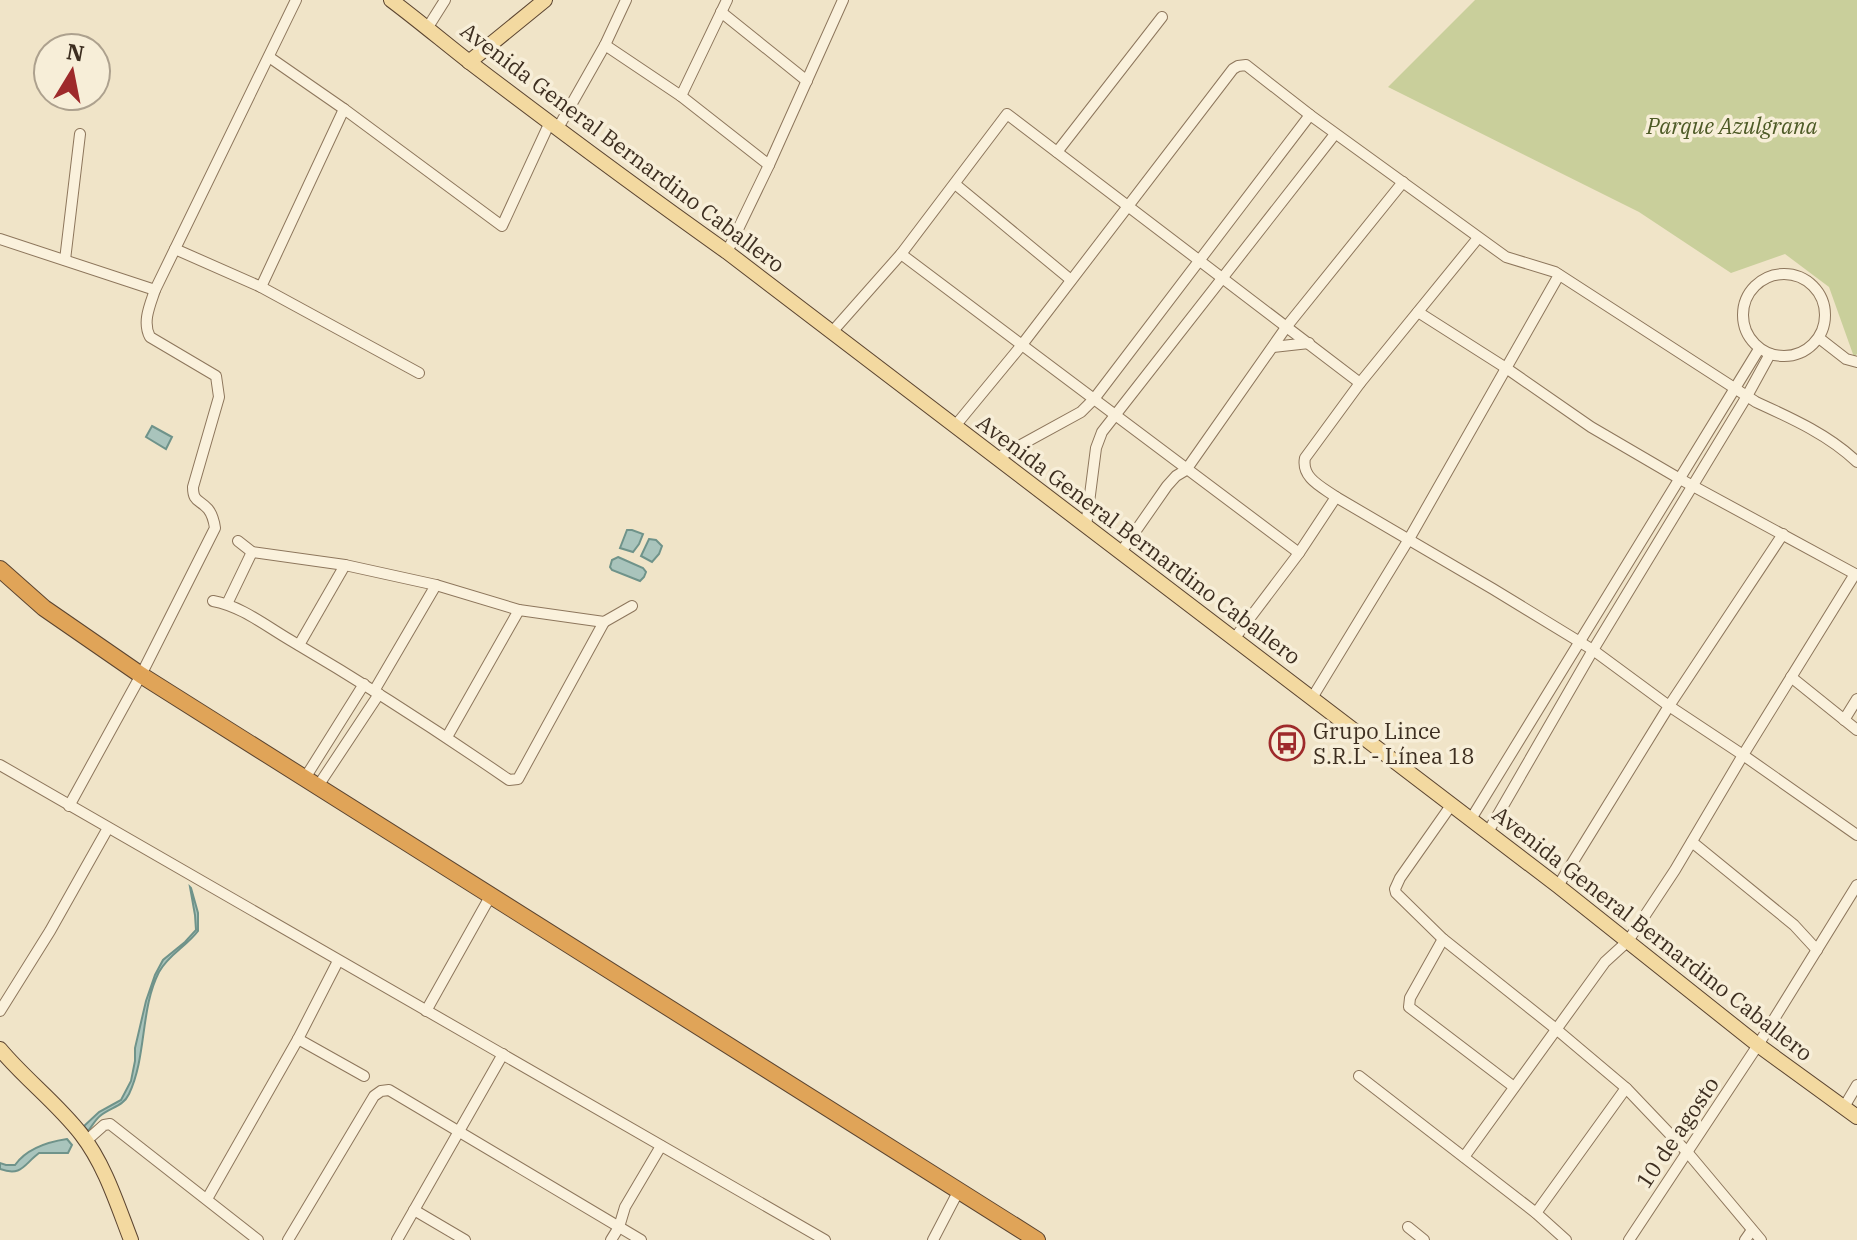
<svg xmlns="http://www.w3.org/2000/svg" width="1857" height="1240" font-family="'IBM Plex Serif',serif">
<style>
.green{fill:#c9cf9b}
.water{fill:#a9c4bc;stroke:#6f938a;stroke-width:2}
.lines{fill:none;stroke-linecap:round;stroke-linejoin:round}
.minor-casing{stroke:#8d765c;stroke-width:12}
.major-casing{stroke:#5b4430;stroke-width:16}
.highway-casing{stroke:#5b4430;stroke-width:18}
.minor{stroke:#faf1dc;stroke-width:10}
.major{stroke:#f3d9a0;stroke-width:14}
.highway{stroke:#e0a458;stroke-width:16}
.labels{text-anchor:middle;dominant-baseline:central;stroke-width:7;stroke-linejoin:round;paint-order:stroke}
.park-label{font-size:22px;font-style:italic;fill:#4d5a26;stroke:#f7eed8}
.street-label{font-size:22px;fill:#3d2e20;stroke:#f7eed8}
.poi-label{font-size:22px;fill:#3d2e20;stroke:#f7eed8;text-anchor:start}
</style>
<rect width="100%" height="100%" fill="#f0e4c8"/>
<path class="green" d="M1475,0H1857V354L1854,357L1829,287L1785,254L1731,273L1639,212L1388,87Z"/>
<g class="water">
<path d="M152,426L172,437L166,449L146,437Z"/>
<path d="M627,530H632L643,534L639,544L633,552L620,548Z"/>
<path d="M649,539L656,540L662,546L659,554L652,562L641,556Z"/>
<path d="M618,557L643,568L646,572L644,577L640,581L612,570L610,567L612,560Z"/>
<path d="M190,887L191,888L198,913V931C186,947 169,954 159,972C140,1009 147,1056 129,1094C123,1107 110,1107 100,1116C96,1119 92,1126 88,1131L84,1126L99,1112L121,1100L131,1081L135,1061V1048L146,1001L155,975L163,960L185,942L196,930L195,915Z"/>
<path d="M67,1139L72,1145L68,1153H39C24,1164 22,1177 0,1169V1163L6,1165H15C27,1148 47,1142 67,1139Z"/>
</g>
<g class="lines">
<g class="minor-casing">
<g id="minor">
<path d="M721,12L807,81"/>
<path d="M428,27L445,0"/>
<path d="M605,45L681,96L769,165"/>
<path d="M269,57L344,109L502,226L550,122"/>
<path d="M681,96L727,0"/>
<path d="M558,128L605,45L626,0"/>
<path d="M1057,152L1162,17"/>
<path d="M955,184L1071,280"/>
<path d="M1478,238L1360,383L1305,458C1301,478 1322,487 1336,497L1493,589L1593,650L1669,706L1743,755L1857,835"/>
<path d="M0,239L155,290"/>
<path d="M175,249L261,287L344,109"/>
<path d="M727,252L769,165L843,0"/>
<path d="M901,254L1299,553"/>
<path d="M65,260L80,134"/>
<circle cx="1784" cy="315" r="41"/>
<path d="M261,287L419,373"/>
<path d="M1418,312L1506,368L1591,427L1680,479L1857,575"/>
<path d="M832,332L901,254L1007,114L1360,383"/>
<path d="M1819,338L1846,359L1857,362"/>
<path d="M1273,347L1309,343"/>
<path d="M955,426L1021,346L1233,69L1238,66L1246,65L1310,115L1506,257L1555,272L1756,402C1791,418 1829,435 1857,462"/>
<path d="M997,458L1081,412L1094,399L1310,115"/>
<path d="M1086,526L1096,448L1102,432L1335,134"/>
<path d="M238,541L252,552L345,565L436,585L519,610L604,622L632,606"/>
<path d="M1121,552L1167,486L1176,476L1186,470L1287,326L1403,182"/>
<path d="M213,601C241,606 266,626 290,640C365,684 438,731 509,780L518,779L604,622"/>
<path d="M227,604L252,552"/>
<path d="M1234,639L1299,553L1336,497"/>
<path d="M299,645L345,565"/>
<path d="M1791,677L1857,730"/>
<path d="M374,691L436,585"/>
<path d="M1312,698L1409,539L1559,275"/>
<path d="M1844,720L1857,699"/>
<path d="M447,737L519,610"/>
<path d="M0,765L825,1240"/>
<path d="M305,778L364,684"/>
<path d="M318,786L379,694"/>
<path d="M1452,804L1400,878L1395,889L1396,893L1443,939L1556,1029L1626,1088L1688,1153L1761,1240"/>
<path d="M69,806L141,675L215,528C214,521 212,514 208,509C199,499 193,502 193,487L219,397L216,376L150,337C142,322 150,305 155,290L296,0"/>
<path d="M1471,819L1759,349"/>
<path d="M1488,832L1593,650L1747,396L1770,354"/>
<path d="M1692,842L1794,925L1817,950"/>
<path d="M1558,886L1669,706L1783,534"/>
<path d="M1443,939L1410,998L1409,1007L1514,1087"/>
<path d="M0,1011L50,931L108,828"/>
<path d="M426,1011L491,895"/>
<path d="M298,1039L364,1076"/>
<path d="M1359,1076L1536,1213L1566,1240"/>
<path d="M1844,1107L1857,1085"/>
<path d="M86,1141L104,1125L110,1124L258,1240"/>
<path d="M1464,1157L1605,962L1628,941L1675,870L1743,755L1855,574"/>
<path d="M207,1199L298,1039L338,961"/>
<path d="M414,1210L465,1240"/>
<path d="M1536,1213L1626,1088"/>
<path d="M1408,1227L1424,1240"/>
<path d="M288,1240L374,1096L381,1091L389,1090L641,1240"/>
<path d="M397,1240L503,1054"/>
<path d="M611,1240L619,1227L625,1207L661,1146"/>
<path d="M933,1240L959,1190"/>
<path d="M1629,1240L1758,1045L1857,885"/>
<path d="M1745,1240L1752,1230"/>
</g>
</g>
<g class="major-casing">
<g id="major">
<path d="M391,0C419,21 445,43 472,64C556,128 641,191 727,252L1558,886L1758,1045L1857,1117"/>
<path d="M469,62L545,0"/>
<path d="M0,1049C25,1079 57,1103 81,1134C105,1165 117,1204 131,1240"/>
</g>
</g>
<g class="highway-casing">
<path id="highway" d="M0,569L44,608L141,675L1037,1240"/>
</g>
<use href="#minor" class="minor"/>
<use href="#major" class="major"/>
<use href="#highway" class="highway"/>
</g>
<defs>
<g id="bus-ring" transform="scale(1.8)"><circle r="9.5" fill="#f7eed8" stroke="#9e2a2b" stroke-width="1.5"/><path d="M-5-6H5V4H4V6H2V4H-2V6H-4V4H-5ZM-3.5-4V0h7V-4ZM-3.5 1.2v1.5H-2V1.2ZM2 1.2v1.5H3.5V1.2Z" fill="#9e2a2b"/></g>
</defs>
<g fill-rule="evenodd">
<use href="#bus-ring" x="1287" y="743"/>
</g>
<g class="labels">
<g class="park-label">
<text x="1732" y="125">Parque Azulgrana</text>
</g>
<g class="street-label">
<text transform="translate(623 147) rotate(37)">Avenida General Bernardino Caballero</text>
<text transform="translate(1139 539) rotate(37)">Avenida General Bernardino Caballero</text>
<text transform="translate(1653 933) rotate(38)">Avenida General Bernardino Caballero</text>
<text transform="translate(1677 1132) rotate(-56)">10 de agosto</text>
</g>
<g class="poi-label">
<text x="1313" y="730">Grupo Lince<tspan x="1313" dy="25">S.R.L - Línea 18</tspan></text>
</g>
</g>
<g transform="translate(72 72) rotate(10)"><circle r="38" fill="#f7eed8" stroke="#ada18e" stroke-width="2"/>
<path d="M0-6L14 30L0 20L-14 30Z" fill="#9e2a2b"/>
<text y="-12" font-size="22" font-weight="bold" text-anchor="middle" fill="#3d2e20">N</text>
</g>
</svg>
